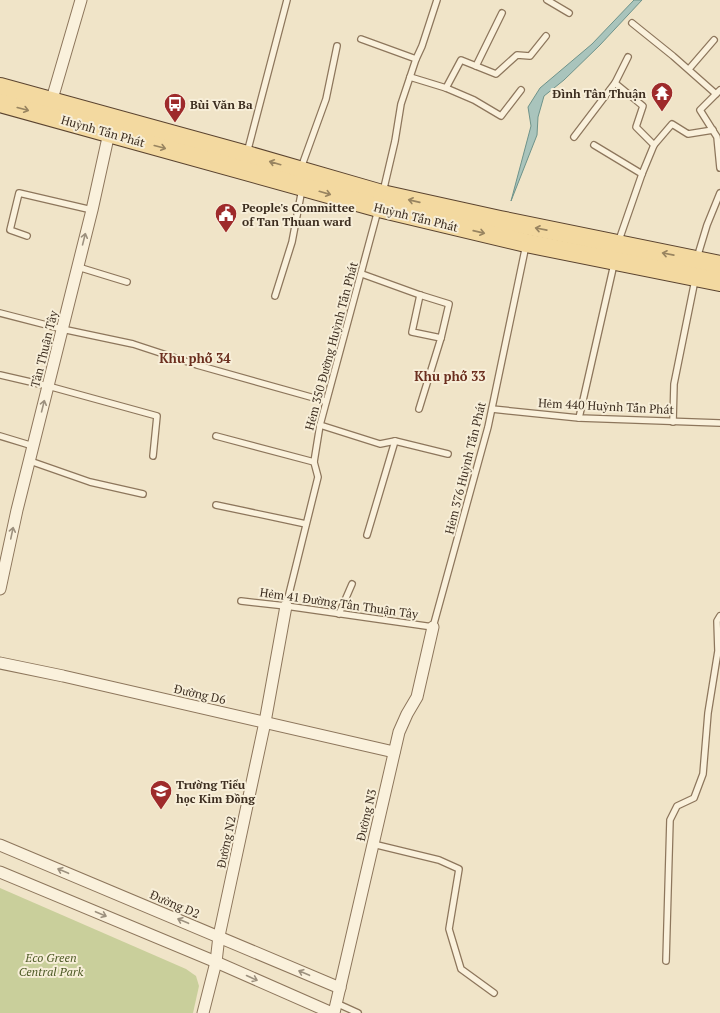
<svg xmlns="http://www.w3.org/2000/svg" width="720" height="1013" font-family="'PT Serif',serif">
<style>
.green{fill:#c9cf9b}
.water{fill:#a9c4bc;stroke:#6f938a}
.lines{fill:none;stroke-linecap:round;stroke-linejoin:round}
.service-casing{stroke:#8d765c;stroke-width:8}
.minor-casing{stroke:#8d765c;stroke-width:13}
.primary-casing{stroke:#5b4430;stroke-width:20}
.service{stroke:#faf1dc;stroke-width:5.5}
.minor{stroke:#faf1dc;stroke-width:11}
.primary{stroke:#f3d9a0;stroke-width:18}
.oneway{stroke:#988460}
.oneway2{stroke:#9c907e}
.labels{text-anchor:middle;dominant-baseline:central;stroke-width:4;stroke-linejoin:round;paint-order:stroke}
.poi-label{font-size:12px;font-weight:bold;fill:#3d2e20;stroke:#f7eed8;text-anchor:start}
.street-label{font-size:12px;fill:#3d2e20;stroke:#f7eed8}
.park-label{font-size:12px;font-style:italic;fill:#4d5a26;stroke:#f7eed8}
.neighbourhood-label{font-size:13px;font-weight:bold;fill:#6b2e1e;stroke:#f7eed8}
</style>
<rect width="100%" height="100%" fill="#f0e4c8"/>
<path class="green" d="M0,888L186,969L196,976L199,986L193,1013H0Z"/>
<path class="water" d="M634,0H642L600,45L564,80L544,96L538,117L537,135L511,201L531,126L528,107L540,88L592,44Z"/>
<g class="lines">
<g class="service-casing">
<g id="service">
<path d="M547,0L569,13"/>
<path d="M632,23L673,56L716,94"/>
<path d="M361,39L416,59"/>
<path d="M476,66L502,13"/>
<path d="M689,69L714,40"/>
<path d="M410,77L446,88L474,100L501,116L521,90"/>
<path d="M615,83L643,106L636,127L654,145"/>
<path d="M446,88L461,60L496,74L517,55L530,56L546,36"/>
<path d="M720,90L700,110L717,137L720,168"/>
<path d="M574,137L615,83L628,57"/>
<path d="M594,145L642,174"/>
<path d="M247,153L287,0"/>
<path d="M301,168L326,99L337,46"/>
<path d="M383,192L395,141L401,104L416,59L422,46L437,0"/>
<path d="M27,236L10,230L19,193L92,210"/>
<path d="M618,243L642,174L654,145L672,124L688,134L713,130"/>
<path d="M697,258L707,225L720,193"/>
<path d="M78,267L127,282"/>
<path d="M362,274L420,295L449,304L441,338"/>
<path d="M275,296L292,242L302,189"/>
<path d="M0,313L62,329L133,344L197,365L325,401"/>
<path d="M0,375L48,386L157,416L153,456"/>
<path d="M419,409L441,338L412,332L420,295"/>
<path d="M492,409L579,418L720,423"/>
<path d="M579,418L614,264"/>
<path d="M673,422L674,384L695,280"/>
<path d="M320,425L380,444L395,441L448,454"/>
<path d="M0,436L33,446"/>
<path d="M216,436L314,462"/>
<path d="M30,461L90,482L143,494"/>
<path d="M216,505L306,524"/>
<path d="M367,535L395,441"/>
<path d="M241,601L286,606L433,627L488,427L526,245"/>
<path d="M286,606L318,477L314,462L320,425L378,210"/>
<path d="M339,614L352,584"/>
<path d="M373,844L439,860L459,869L449,929L461,969L494,993"/>
<path d="M666,961L670,820L677,806L694,798L703,774L708,713L718,651L717,621L720,616"/>
<path d="M336,1003L358,1013"/>
</g>
</g>
<g class="minor-casing">
<g id="minor">
<path d="M50,106L81,0"/>
<path d="M0,589L17,510L92,210L109,133"/>
<path d="M0,663L63,676L394,752"/>
<path d="M0,845L340,988"/>
<path d="M0,872L216,962L332,1013"/>
<path d="M203,1013L216,962L219,936L265,722L286,606"/>
<path d="M334,1013L399,732L407,714L417,697L433,627"/>
</g>
</g>
<g class="primary-casing">
<g id="primary">
<path d="M0,87L247,155L382,194L500,220L720,265"/>
<path d="M0,103L379,208L526,243L720,282"/>
</g>
</g>
<use href="#service" class="service"/>
<use href="#minor" class="minor"/>
<use href="#primary" class="primary"/>
</g>
<defs><path id="oneway-shaft" d="M-6 0H5M1.5-3L5.5 0L1.5 3" fill="none" stroke-width="1.6" stroke-linecap="round" stroke-linejoin="round"/></defs>
<g class="oneway">
<use href="#oneway-shaft" transform="translate(23 109) rotate(15)"/>
<use href="#oneway-shaft" transform="translate(160 147) rotate(15)"/>
<use href="#oneway-shaft" transform="translate(275 163) rotate(-164)"/>
<use href="#oneway-shaft" transform="translate(325 193) rotate(16)"/>
<use href="#oneway-shaft" transform="translate(414 201) rotate(-167)"/>
<use href="#oneway-shaft" transform="translate(541 229) rotate(-169)"/>
<use href="#oneway-shaft" transform="translate(479 232) rotate(13)"/>
<use href="#oneway-shaft" transform="translate(668 254) rotate(-169)"/>
</g>
<g class="oneway2">
<use href="#oneway-shaft" transform="translate(84 239) rotate(-76)"/>
<use href="#oneway-shaft" transform="translate(43 406) rotate(-76)"/>
<use href="#oneway-shaft" transform="translate(12 533) rotate(-78)"/>
<use href="#oneway-shaft" transform="translate(63 871) rotate(-157)"/>
<use href="#oneway-shaft" transform="translate(101 914) rotate(23)"/>
<use href="#oneway-shaft" transform="translate(183 921) rotate(-157)"/>
<use href="#oneway-shaft" transform="translate(304 973) rotate(-157)"/>
<use href="#oneway-shaft" transform="translate(252 978) rotate(24)"/>
</g>
<defs>
<g id="temple-pin" transform="scale(1.15)"><path d="M0 17L-7.5 6A9.5 9.5 0 1 1 7.5 6Z" fill="#9e2a2b" stroke="#f7eed8"/><path d="M0-6L5-2H3V0L6.5 2.5H4V6H1.5V3h-3V6H-4V2.5H-6.5L-3 0V-2H-5Z" fill="#fff"/></g>
<g id="bus-pin" transform="scale(1.15)"><path d="M0 17L-7.5 6A9.5 9.5 0 1 1 7.5 6Z" fill="#9e2a2b" stroke="#f7eed8"/><path d="M-5-6H5V4H4V6H2V4H-2V6H-4V4H-5ZM-3.5-4V0h7V-4ZM-3.5 1.2v1.5H-2V1.2ZM2 1.2v1.5H3.5V1.2Z" fill="#fff"/></g>
<g id="civic-pin" transform="scale(1.15)"><path d="M0 17L-7.5 6A9.5 9.5 0 1 1 7.5 6Z" fill="#9e2a2b" stroke="#f7eed8"/><path d="M-.6-6.5H3V-4.5H.6V-3L4-1V1h2V6H-6V1h2V-1L-.6-3ZM-1.2 2.5V6h2.4V2.5Z" fill="#fff"/></g>
<g id="school-pin" transform="scale(1.15)"><path d="M0 17L-7.5 6A9.5 9.5 0 1 1 7.5 6Z" fill="#9e2a2b" stroke="#f7eed8"/><path d="M0-5L7-2L0 1L-7-2ZM-4 1L0 2.5L4 1V4Q0 6-4 4Z" fill="#fff"/></g>
</defs>
<g fill-rule="evenodd">
<use href="#temple-pin" x="662" y="93"/>
<use href="#bus-pin" x="175" y="104"/>
<use href="#civic-pin" x="226" y="214"/>
<use href="#school-pin" x="161" y="791"/>
</g>
<g class="labels">
<g class="poi-label">
<text x="646" y="93" text-anchor="end">Đình Tân Thuận</text>
<text x="190" y="104">Bùi Văn Ba</text>
<text x="242" y="207">People's Committee<tspan x="242" dy="14">of Tan Thuan ward</tspan></text>
<text x="176" y="784">Trường Tiểu<tspan x="176" dy="14">học Kim Đồng</tspan></text>
</g>
<g class="street-label">
<text transform="translate(103 131) rotate(16)">Huỳnh Tấn Phát</text>
<text transform="translate(416 217) rotate(14)">Huỳnh Tấn Phát</text>
<text transform="translate(331 346) rotate(-75)">Hẻm 350 Đường Huỳnh Tấn Phát</text>
<text transform="translate(44 349) rotate(-76)">Tân Thuận Tây</text>
<text transform="translate(606 406) rotate(3)">Hẻm 440 Huỳnh Tấn Phát</text>
<text transform="translate(465 468) rotate(-76)">Hẻm 376 Huỳnh Tấn Phát</text>
<text transform="translate(339 603) rotate(8)">Hẻm 41 Đường Tân Thuận Tây</text>
<text transform="translate(200 694) rotate(13)">Đường D6</text>
<text transform="translate(366 815) rotate(-77)">Đường N3</text>
<text transform="translate(226 842) rotate(-78)">Đường N2</text>
<text transform="translate(175 904) rotate(23)">Đường D2</text>
</g>
<g class="park-label">
<text x="51" y="957">Eco Green<tspan x="51" dy="14">Central Park</tspan></text>
</g>
<g class="neighbourhood-label">
<text x="195" y="358">Khu phố 34</text>
<text x="450" y="376">Khu phố 33</text>
</g>
</g>
</svg>
